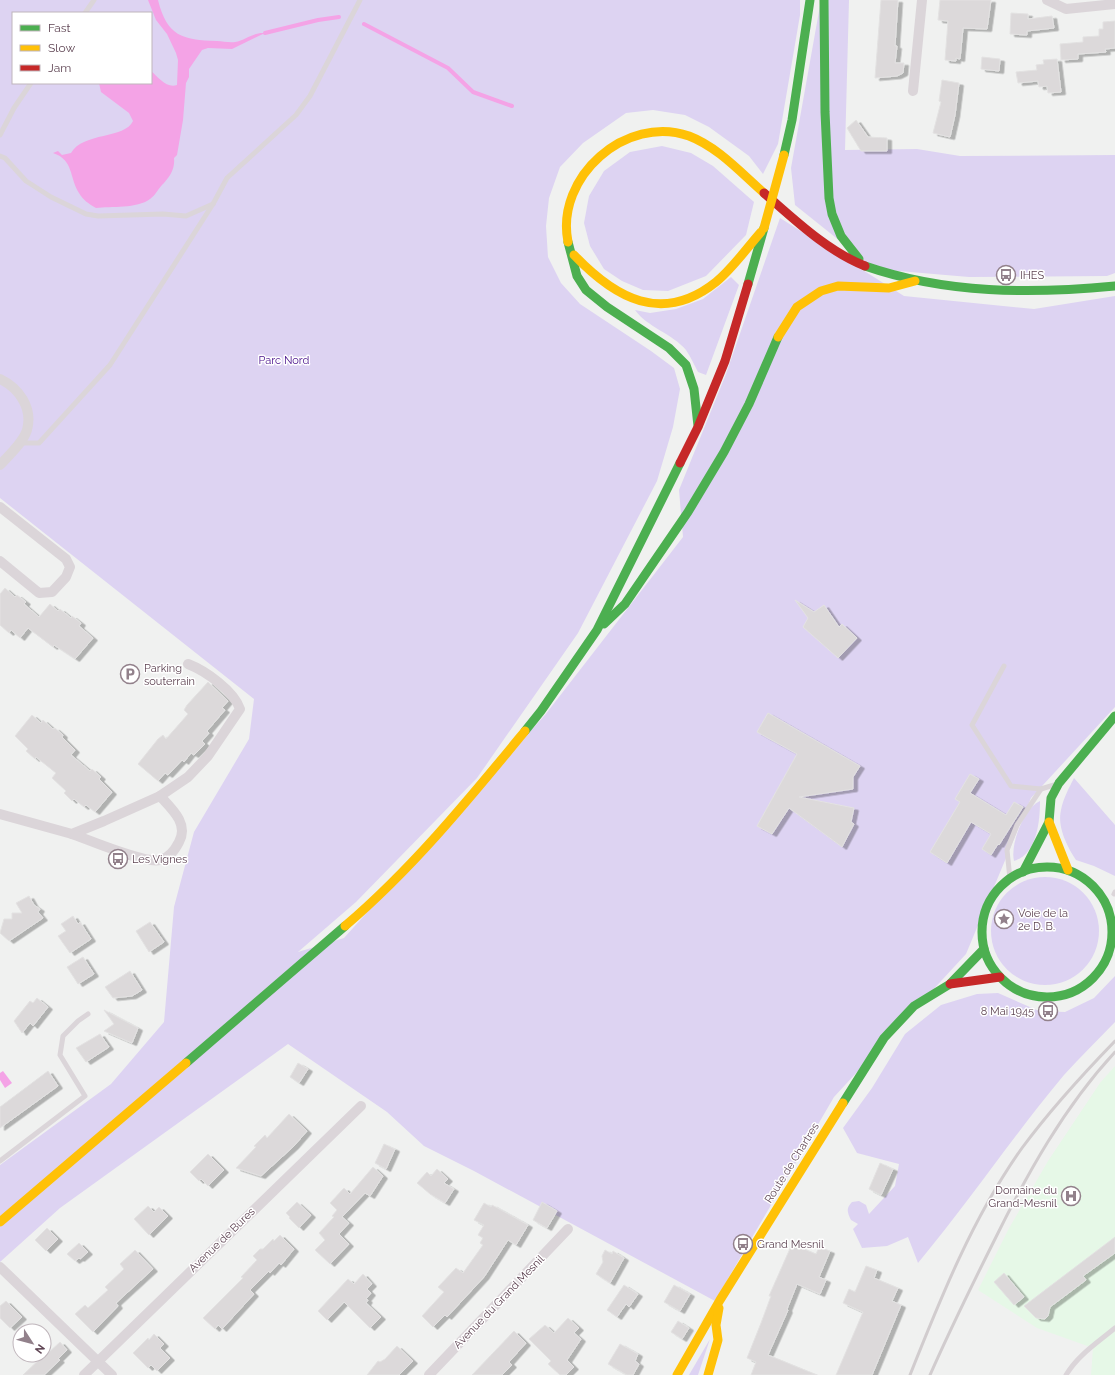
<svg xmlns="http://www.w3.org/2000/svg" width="1115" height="1375" font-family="Raleway,sans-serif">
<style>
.medical{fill:#e6f8e7}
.green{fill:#ddd3f2;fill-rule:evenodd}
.water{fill:#f4a3e6}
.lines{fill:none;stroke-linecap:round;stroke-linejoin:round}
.stream{stroke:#f4a3e6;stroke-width:4}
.building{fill:#dcd9da;stroke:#e3e2e2;filter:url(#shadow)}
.lane{stroke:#dbd5d9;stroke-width:5}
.street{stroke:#dbd5d9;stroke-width:10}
.fast{stroke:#4caf50;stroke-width:9}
.slow{stroke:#ffc107;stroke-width:9}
.jam{stroke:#c62828;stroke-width:9}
.rail{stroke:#d1ccce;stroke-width:3}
.slow-bridge{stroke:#ffc107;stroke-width:9}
.labels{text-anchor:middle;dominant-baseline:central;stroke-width:3;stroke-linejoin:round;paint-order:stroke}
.poi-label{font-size:11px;fill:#5f4554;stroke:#fff;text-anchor:start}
.park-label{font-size:11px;fill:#460d89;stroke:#fff}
.street-label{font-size:11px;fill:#5f4554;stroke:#fff}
</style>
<defs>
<filter id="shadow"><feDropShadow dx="4.5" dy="2.5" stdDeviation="0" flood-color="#0004"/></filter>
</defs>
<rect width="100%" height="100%" fill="#f0f1f0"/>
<path class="medical" d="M1115,1066V1375H1091L1093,1348L1037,1328L978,1290L1008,1230L1048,1161L1100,1083Z"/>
<g class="green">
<path d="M0,0H800V15L778,144L763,174L749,156L709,127L685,115L653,110L626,113L583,143L560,167L549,198L546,226L548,257L561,283L580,304L651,351L674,368L680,389L673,427L657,481L578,633L477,778L356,902L298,952L344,938L545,715L683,537L679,490L726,374L780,218L904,296L1034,309L1115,296V707L1031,798L966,954L834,1097L715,1301L474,1171L424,1146L387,1112L288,1044L60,1208L0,1262V1165L111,1084L164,1022L174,907L194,832L249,739L254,699L0,498ZM13,13H151V83H13Z"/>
<path d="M821,0H849L845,150L917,149L960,156L1115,155V273L1107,276L969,277L875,269L795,205L791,168Z"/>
<path d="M662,146L691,153L713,166L754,202L746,235L706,276L668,291L643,290L622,281L604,269L590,246L584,223L589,196L604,171L630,152Z"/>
<path d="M731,277L739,285L706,375L698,372C694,365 691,357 686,350C673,334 647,327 635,310L650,313L676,309L703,299Z"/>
<path d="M1074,778L1115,825V876L1094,866L1076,860C1067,846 1057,827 1061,810C1063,799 1069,788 1074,778Z"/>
<path d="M1040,801C1040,821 1037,854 1014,861C1010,844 1024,808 1040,801Z"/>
<circle cx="1045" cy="931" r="54"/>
<path d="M1115,976V1022C1098,1040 1080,1057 1064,1075C1013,1136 969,1202 918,1263L908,1237L887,1246L862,1248L853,1229L858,1224L851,1220C847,1212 846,1208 852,1202L859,1201L866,1205L869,1214L895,1186L899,1164L857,1153L843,1128L872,1088L905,1034L941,1005L977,994L998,993L1039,1011L1065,1012L1094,998Z"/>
<path d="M710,1339L698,1375H689Z"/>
</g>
<g class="water">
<path d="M148,0H158C167,36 182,40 217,41C223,41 229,43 235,42C246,40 253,32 265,33L232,49L208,48L202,50L189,69V77L186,83L183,120L177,155L174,158C175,168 171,175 164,183C159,187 156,195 150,199C137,209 111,206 96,208C89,204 83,200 79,193C69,177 74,160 53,153L58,151L62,155L71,153C83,132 125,139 133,121L129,113L101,92L99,83H151V71C158,77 167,89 177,85L178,60L176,53L167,34L156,20Z"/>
<path d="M3,1071L12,1083L5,1088L0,1080V1073Z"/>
</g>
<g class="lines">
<g class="stream">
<path d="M364,24L448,68L473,92L512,106"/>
<path d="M265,33L318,20L339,17"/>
</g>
</g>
<g class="building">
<path d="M881,0H898L895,46H897L895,63H904L903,73L897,76L875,78Z"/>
<path d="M940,0H991L987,29L963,28L960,59L956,58V61L945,60L948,21L938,20Z"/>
<path d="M1011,13L1028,14V19L1052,16L1054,28L1027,31V35L1010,34Z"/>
<path d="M1115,21V48L1105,49L1106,52L1078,54V59L1061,60L1060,44L1083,42V37L1099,36V29H1103V22Z"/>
<path d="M982,57L1000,59L999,71L981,69Z"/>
<path d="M1057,59L1061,92L1048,93L1047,86L1039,87L1038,81L1018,83L1016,72L1037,70L1036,65L1044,64L1043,60Z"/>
<path d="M942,80L959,83L955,115L950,137L933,133L941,102L939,101Z"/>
<path d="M856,120L868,137L887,138V151H861L847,128Z"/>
<path d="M5,588L15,597L17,595L26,602L24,604L39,617L50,604L58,611L60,609L71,618L72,616L81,623L79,626L93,638L75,659L54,645L53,647L28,628L20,638L11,630L9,633L0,625V594Z"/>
<path d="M795,600L814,612L824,605L839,627L842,624L857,638L838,658L803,627L808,618Z"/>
<path d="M208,682L228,701L222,708L225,710L207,731L209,733L202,741L205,744L194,755L191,753L184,762L182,760L168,775L165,773L158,781L138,764L158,739L163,735L166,739L188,714L184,710L187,705Z"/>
<path d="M768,713L860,766L853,777V789L799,797L854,808L851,822L854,824L842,847L789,808L772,834L757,826L797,754L757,732Z"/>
<path d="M32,715L41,723L43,720L53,729L55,728L63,735L62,737L75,750L71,755L90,771L92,769L101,777L99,779L112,792L95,812L86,805L84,807L74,799L72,801L64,793L66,791L52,778L56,773L36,757L35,759L26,751L28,749L15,736Z"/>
<path d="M970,774L979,779L970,793L1006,815L1014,802L1023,807L999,845L998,844L991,855L982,849L991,834L971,822L947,863L930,852L960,802L955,799Z"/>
<path d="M29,896L34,905L40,909L38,912L43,918L9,941L0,933L4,919H12V913H22L16,903Z"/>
<path d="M73,916L78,924L80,922L91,939L70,953L58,936L66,931L61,924Z"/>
<path d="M150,922L164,942L149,952L136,931Z"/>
<path d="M83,957L94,974L78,984L67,967Z"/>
<path d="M130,971L142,990L132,996L113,998L105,987Z"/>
<path d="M37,998L48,1007L33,1026L30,1023L22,1033L14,1021L30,1001L33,1003Z"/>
<path d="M104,1010L138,1028L132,1043L104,1031L114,1024Z"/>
<path d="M100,1034L109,1047L86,1062L76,1048Z"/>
<path d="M298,1063L308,1069L299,1083L290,1077Z"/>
<path d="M48,1071L58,1086L0,1128V1107Z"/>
<path d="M289,1114L307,1131L294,1146L261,1176L236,1168L256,1147L254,1146L265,1135L267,1138Z"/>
<path d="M384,1144L395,1149L386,1169L375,1163Z"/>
<path d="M208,1154L224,1170L208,1186L201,1179L199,1181L190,1172Z"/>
<path d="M880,1163L893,1169L881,1195L869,1189Z"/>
<path d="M373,1167L383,1176L370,1196L365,1193L342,1217L349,1223L339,1234L349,1244L330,1264L315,1250L325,1240L319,1233L334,1217L332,1216L337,1210L330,1203L344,1188L350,1194Z"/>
<path d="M437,1169L448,1179L444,1183L454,1189L445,1203L430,1194L417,1183L427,1172L431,1176Z"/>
<path d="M297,1202L311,1215L299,1228L289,1218L290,1217L286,1213Z"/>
<path d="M542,1202L557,1211L547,1228L533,1220Z"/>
<path d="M484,1203L491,1207L492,1205L528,1225L516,1245L508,1240L484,1277L447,1317L445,1315L433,1327L422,1316L444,1292L438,1287L456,1268L463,1273L483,1245L480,1243L483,1238L478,1235L484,1225L474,1220Z"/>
<path d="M148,1206L154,1212L159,1207L168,1216L149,1235L134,1219Z"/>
<path d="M47,1228L58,1239L46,1251L35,1240Z"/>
<path d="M280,1235L294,1249L281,1265L279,1263L270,1273L269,1271L250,1290L254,1294L222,1329L218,1325L215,1329L203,1318L243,1278L241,1277L257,1260L253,1256L260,1249H263L273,1239L274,1241Z"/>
<path d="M1115,1237V1253L1083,1276L1086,1280L1050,1307L1048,1316L1045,1319L1036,1318L1024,1306Z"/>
<path d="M79,1243L88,1252L80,1259L79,1258L75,1261L67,1254Z"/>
<path d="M792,1244L816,1254L819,1247L830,1251L819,1277L826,1280L820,1294L797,1284L787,1309L788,1310L768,1355L817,1375H751L756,1362L747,1358L761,1323L771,1296H769Z"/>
<path d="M135,1250L153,1269L116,1303L118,1306L93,1332L75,1314L85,1305L88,1308L108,1290L105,1287L124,1269L120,1264Z"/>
<path d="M605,1250L612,1254L613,1251L624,1258L610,1283L596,1274L603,1262L602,1256Z"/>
<path d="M866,1266L877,1270L874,1278L898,1288L892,1301L901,1305L872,1375H836L863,1312L843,1303L849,1289L855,1292Z"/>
<path d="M1004,1273L1024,1297L1014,1305L994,1282Z"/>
<path d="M363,1274L372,1284L367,1289L371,1293L366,1299L368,1300L366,1303L381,1317L370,1328L344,1302L327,1320L318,1311L348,1279L354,1284Z"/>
<path d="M624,1285L638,1294L629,1307L626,1304L617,1317L607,1310Z"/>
<path d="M674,1285L690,1294L680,1311L664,1302Z"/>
<path d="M6,1301L22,1317L10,1328L0,1318V1306Z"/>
<path d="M568,1318L579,1328L574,1333L581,1339L567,1360L574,1367L566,1375H560L548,1364L551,1361L529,1339L545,1325L554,1333Z"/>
<path d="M678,1321L689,1328L682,1339L671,1332Z"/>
<path d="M514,1331L526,1343L509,1362L512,1365L502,1375H472Z"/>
<path d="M154,1334L164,1344L160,1348L170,1358L157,1371L151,1365L148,1368L133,1353L148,1338L149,1340Z"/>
<path d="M60,1342L67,1350L58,1359L60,1360L44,1375H23L47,1352L48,1353Z"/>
<path d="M620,1344L638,1354L635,1361L639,1364L633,1375H627L608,1364Z"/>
<path d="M397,1346L413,1361L399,1375H367L378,1361L380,1362L385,1359Z"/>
</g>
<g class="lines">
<g class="lane">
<path d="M85,13L94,0"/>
<path d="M0,135L14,108L31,83"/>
<path d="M0,156L5,158L26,181L51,197L86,214L98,216L163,214L186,216L213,204"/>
<path d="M20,443H39L110,365L213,204L227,178L296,115L310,96L360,0"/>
<path d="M1004,666L972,725L1011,786L1041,789"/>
<path d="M1010,879L1007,850L1017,825L1041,789L1054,785"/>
<path d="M1114,894L1115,892"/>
<path d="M0,1161L85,1096L60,1055L63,1036L78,1021L88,1014"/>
<path d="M1066,1375C1078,1355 1097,1343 1115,1328"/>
</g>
<g class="street">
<path d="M1047,0L1066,9L1115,4"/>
<path d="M913,91L922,0"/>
<path d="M0,379C19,388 33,408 27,430C23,443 9,455 0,465"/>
<path d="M0,507L66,559L70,567L66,577L52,592L39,593L0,561"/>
<path d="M0,814L72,834L104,821L160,796L188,777L208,756L240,709C234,691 206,671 188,664"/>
<path d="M72,834C89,840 145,864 160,860C169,858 175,850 179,842C189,824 172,809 160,796"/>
<path d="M0,1267L112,1375"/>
<path d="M84,1375L361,1106"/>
<path d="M429,1375L568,1229"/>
</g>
<g class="fast">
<path d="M824,0L825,112L829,198L832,214L841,236L859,259"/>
<path d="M784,155L792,120L810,0"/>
<path d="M568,242L577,276L586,290L607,307L669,348L686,365L694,389L698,426"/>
<path d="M865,266C946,294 1031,294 1115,286"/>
<path d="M748,284L764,228"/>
<path d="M604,624L625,604L688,512L724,452L749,404L778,337"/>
<path d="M525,731L541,711L597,630L680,463"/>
<circle cx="1047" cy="932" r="65"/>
<path d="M1023,872L1049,822L1051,798L1059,783L1115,716"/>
<path d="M186,1063L345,926"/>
<path d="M843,1103L884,1038L914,1006L950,984L984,949"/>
</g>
<g class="slow">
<path d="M568,242C555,177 626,114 689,136C718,147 741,173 764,193"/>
<path d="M574,255C615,298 662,325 716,282C733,268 746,249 761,232"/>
<path d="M778,337L797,307L821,291L838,286L889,288L915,281"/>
<path d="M1049,822L1068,870"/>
<path d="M345,926C413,868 469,799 525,731"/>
<path d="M0,1222L186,1063"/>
<path d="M677,1375L720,1300L843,1103"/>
<path d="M708,1375L718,1340L716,1325L719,1308"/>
</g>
<g class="jam">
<path d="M764,193C794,219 827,251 865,266"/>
<path d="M680,463L698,427L725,361L748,284"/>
<path d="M950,984L1000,977"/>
</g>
<g class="rail">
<path d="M910,1375C941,1297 973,1217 1022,1148C1050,1110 1082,1075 1115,1041"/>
<path d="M930,1375C950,1330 972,1285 994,1241C1027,1174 1064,1107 1115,1052"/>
</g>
<path class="slow-bridge" d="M764,228L784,155"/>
</g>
<defs>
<g id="bus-ring" transform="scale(1)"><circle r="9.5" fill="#fff" stroke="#92818b" stroke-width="1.5"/><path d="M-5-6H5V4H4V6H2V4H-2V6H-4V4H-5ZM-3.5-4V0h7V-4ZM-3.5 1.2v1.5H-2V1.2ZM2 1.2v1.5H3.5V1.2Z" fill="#92818b"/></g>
<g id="parking-ring" transform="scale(1)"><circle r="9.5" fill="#fff" stroke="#92818b" stroke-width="1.5"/><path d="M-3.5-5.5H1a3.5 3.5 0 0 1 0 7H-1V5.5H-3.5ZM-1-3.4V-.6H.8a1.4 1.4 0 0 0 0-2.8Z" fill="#92818b"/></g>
<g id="sight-ring" transform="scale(1)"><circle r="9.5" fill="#fff" stroke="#92818b" stroke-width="1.5"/><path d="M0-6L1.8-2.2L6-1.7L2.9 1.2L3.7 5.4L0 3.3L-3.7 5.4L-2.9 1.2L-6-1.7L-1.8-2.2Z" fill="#92818b"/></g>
<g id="hospital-ring" transform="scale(1)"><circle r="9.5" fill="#fff" stroke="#92818b" stroke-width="1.5"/><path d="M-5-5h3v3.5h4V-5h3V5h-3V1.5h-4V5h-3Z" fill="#92818b"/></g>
</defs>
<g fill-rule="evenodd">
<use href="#bus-ring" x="1006" y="275"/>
<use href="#parking-ring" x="130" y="674"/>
<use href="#bus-ring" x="118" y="859"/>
<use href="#sight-ring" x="1004" y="919"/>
<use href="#bus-ring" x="1048" y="1011"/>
<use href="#hospital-ring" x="1071" y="1196"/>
<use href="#bus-ring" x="743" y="1244"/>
</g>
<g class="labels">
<g class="poi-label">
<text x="1020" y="275">IHES</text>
<text x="144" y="668">Parking<tspan x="144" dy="13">souterrain</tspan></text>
<text x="132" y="859">Les Vignes</text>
<text x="1018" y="913">Voie de la<tspan x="1018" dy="13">2e D. B.</tspan></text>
<text x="1034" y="1011" text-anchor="end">8 Mai 1945</text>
<text x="1057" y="1190" text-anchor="end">Domaine du<tspan x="1057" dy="13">Grand-Mesnil</tspan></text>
<text x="757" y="1244">Grand Mesnil</text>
</g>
<g class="park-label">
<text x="284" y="360">Parc Nord</text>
</g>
<g class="street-label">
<text transform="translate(792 1163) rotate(-58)">Route de Chartres</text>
<text transform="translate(222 1240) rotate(-44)">Avenue de Bures</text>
<text transform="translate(499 1302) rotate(-46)">Avenue du Grand Mesnil</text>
</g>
</g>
<rect x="12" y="12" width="140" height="72" fill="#ffffff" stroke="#bfb5bb"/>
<rect x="20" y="25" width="20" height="6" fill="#4caf50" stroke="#bfb5bb"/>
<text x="48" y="32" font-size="12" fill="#5f4554">Fast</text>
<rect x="20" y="45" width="20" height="6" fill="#ffc107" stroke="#bfb5bb"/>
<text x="48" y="52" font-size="12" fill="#5f4554">Slow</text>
<rect x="20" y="65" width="20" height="6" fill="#c62828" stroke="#bfb5bb"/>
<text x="48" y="72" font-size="12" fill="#5f4554">Jam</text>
<g transform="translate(32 1343) rotate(126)"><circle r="19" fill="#ffffff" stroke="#bfb5bb"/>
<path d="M0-3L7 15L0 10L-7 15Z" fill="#92818b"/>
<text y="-6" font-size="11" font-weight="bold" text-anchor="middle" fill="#5f4554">N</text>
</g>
</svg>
